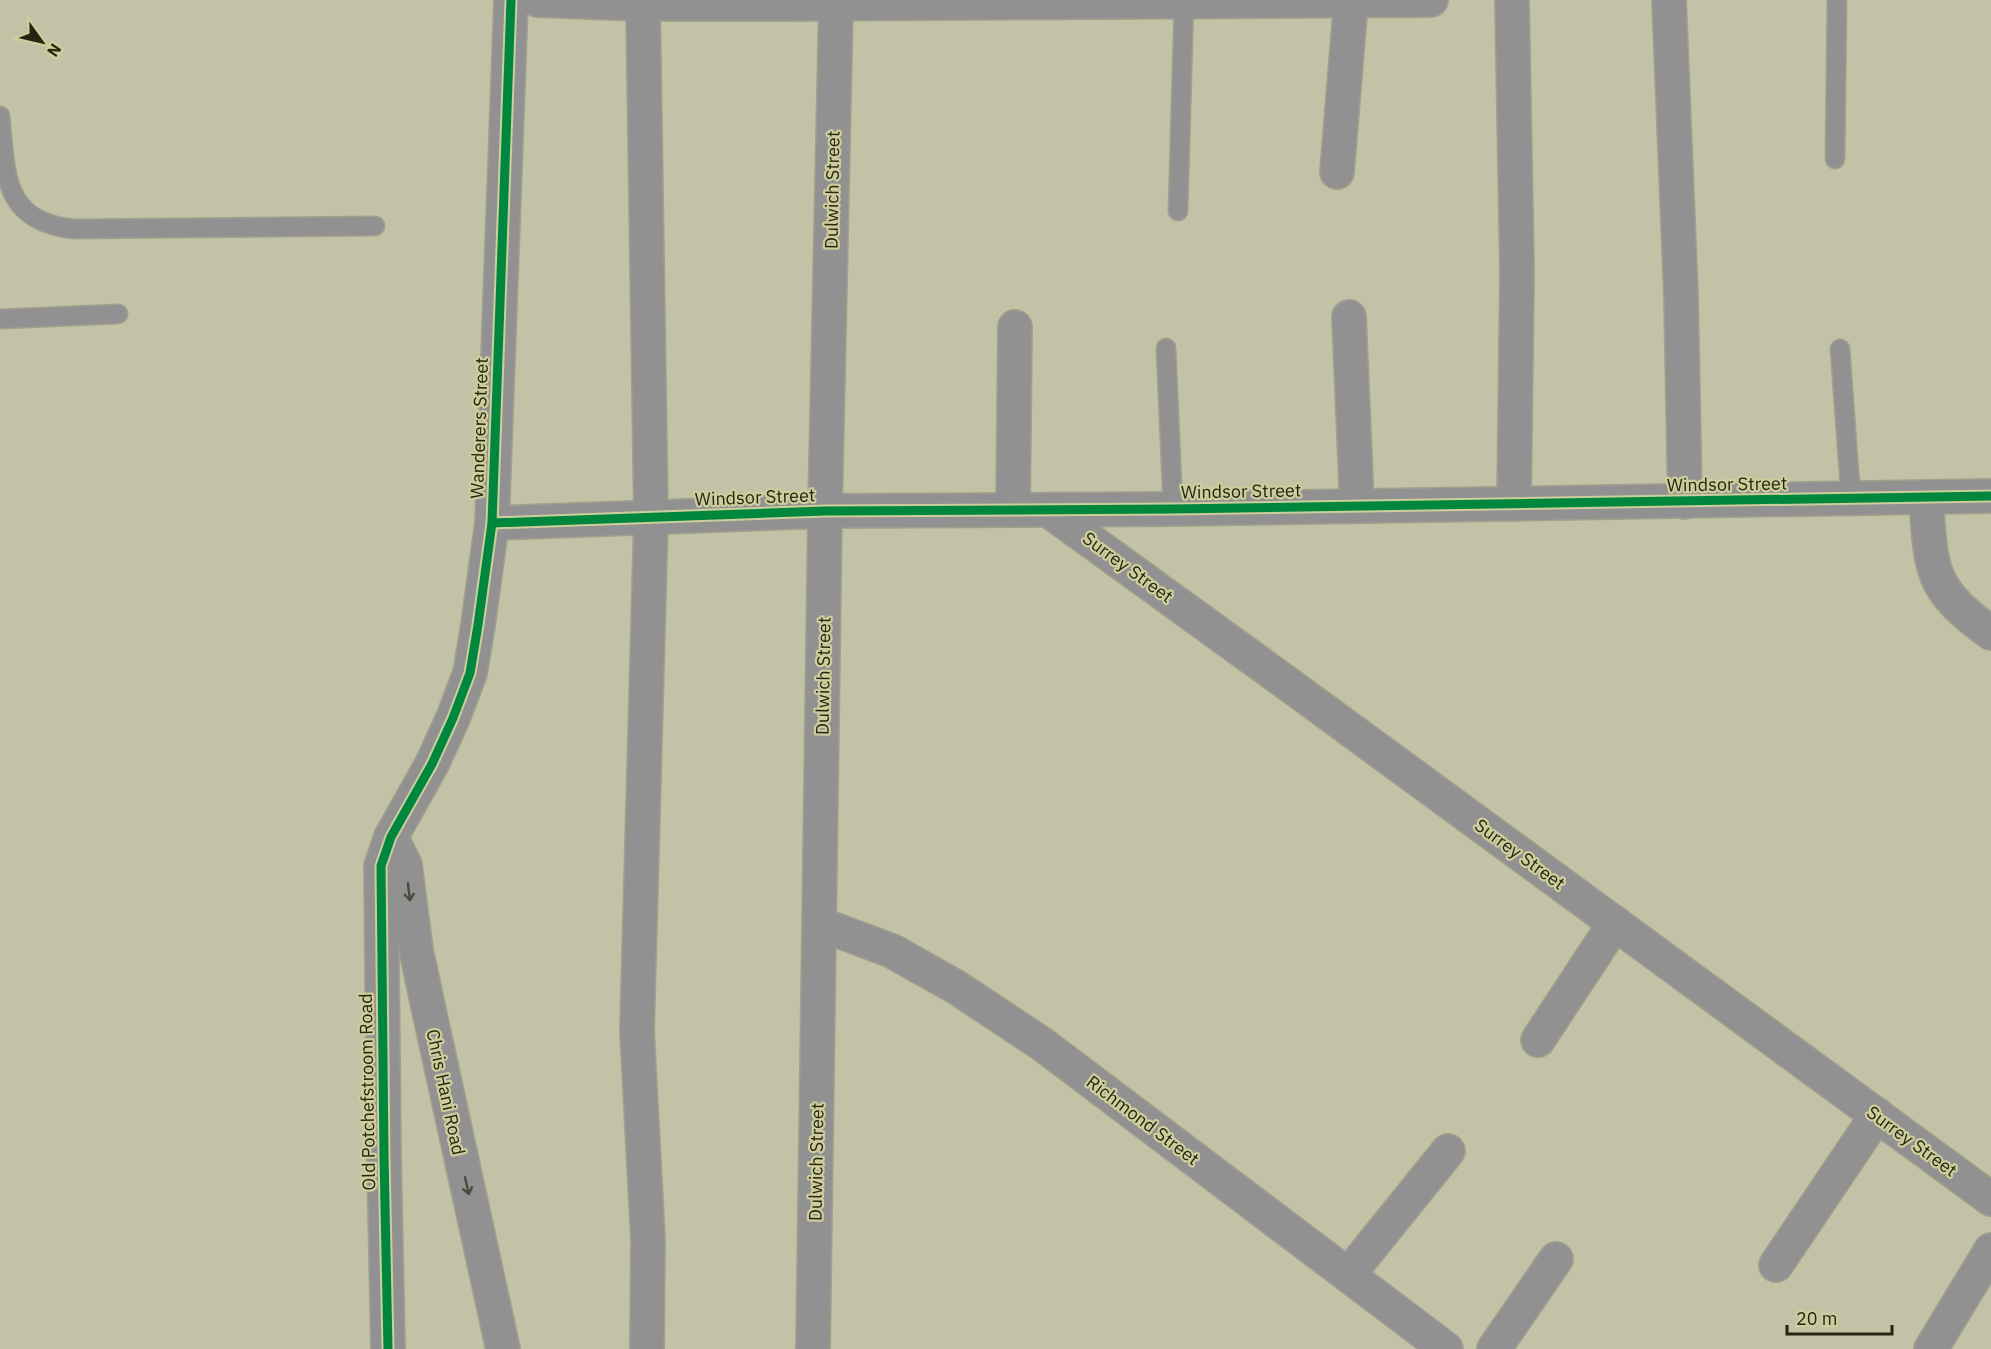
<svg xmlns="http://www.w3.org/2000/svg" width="1991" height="1349" font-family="'IBM Plex Sans',sans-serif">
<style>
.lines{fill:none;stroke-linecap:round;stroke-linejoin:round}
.service-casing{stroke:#a1a08c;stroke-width:21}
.minor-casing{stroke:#a1a08c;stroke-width:36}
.service{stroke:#919192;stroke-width:18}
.minor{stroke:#919192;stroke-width:33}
.cycleway-casing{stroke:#cecd9c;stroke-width:13}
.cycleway{stroke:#00873e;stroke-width:9}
.oneway{stroke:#4b4b3f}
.labels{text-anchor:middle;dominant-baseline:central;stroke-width:4.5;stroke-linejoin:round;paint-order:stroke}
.street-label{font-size:18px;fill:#252512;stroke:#cecd9c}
</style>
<rect width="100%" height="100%" fill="#c3c2a7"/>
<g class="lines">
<g class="service-casing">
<g id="service">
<path d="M0,116C6,174 2,221 73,229L375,226"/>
<path d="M1835,159L1837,0"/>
<path d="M1178,211L1184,2"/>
<path d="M0,319L118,314"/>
<path d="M1166,348L1173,509"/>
<path d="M1840,349L1851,499"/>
</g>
</g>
<g class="minor-casing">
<g id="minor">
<path d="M537,0L643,4H781L1431,0"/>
<path d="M1512,0L1517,272L1514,504"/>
<path d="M1669,0L1681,296L1685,502"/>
<path d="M643,4L651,517L637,1031L648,1240L647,1349"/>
<path d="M1337,172L1351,1"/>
<path d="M1349,317L1357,506"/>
<path d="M1926,497C1928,522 1928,562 1941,584C1952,604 1973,620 1991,633"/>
<path d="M1013,510L1015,327"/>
<path d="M1048,510L1295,689L1991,1199"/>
<path d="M492,523L825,511L1173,509L1991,496"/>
<path d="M391,837L405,865L416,950L428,1006L503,1349"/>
<path d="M820,924L892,951L956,987L1042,1044L1446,1349"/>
<path d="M1538,1040L1615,923"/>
<path d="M1776,1265L1877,1115"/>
<path d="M1348,1275L1448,1151"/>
<path d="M388,1349L384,1157L381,866L391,837L432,764L453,718L470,673L478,625L492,523L511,0"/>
<path d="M813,1349L825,511L836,3"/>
<path d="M1494,1349L1556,1259"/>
<path d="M1931,1349L1991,1250"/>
</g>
</g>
<use href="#service" class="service"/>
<use href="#minor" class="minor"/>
<g class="cycleway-casing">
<g id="cycleway">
<path d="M492,523L825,511L1173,509L1991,496"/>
<path d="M388,1349L384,1157L381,866L391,837L432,764L453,718L470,673L478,625L492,523L511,0"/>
</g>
</g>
<use href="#cycleway" class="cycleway"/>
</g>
<defs><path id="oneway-shaft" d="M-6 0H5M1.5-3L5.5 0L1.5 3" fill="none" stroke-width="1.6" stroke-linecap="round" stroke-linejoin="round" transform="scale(1.5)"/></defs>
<g class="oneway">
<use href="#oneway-shaft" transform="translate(409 892) rotate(83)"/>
<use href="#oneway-shaft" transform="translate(467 1186) rotate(77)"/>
</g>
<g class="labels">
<g class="street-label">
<text transform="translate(832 190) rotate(-89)">Dulwich Street</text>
<text transform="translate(479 428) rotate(-88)">Wanderers Street</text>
<text transform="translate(1727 484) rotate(-1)">Windsor Street</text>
<text transform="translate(1241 491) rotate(-1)">Windsor Street</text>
<text transform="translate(755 497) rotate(-2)">Windsor Street</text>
<text transform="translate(1128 567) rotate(36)">Surrey Street</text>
<text transform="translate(823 676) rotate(-89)">Dulwich Street</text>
<text transform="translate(1520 854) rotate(36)">Surrey Street</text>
<text transform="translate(367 1092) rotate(-91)">Old Potchefstroom Road</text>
<text transform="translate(446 1092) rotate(78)">Chris Hani Road</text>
<text transform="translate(1143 1120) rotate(37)">Richmond Street</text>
<text transform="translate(1912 1141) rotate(36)">Surrey Street</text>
<text transform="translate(816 1162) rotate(-89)">Dulwich Street</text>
</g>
</g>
<g transform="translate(42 42) rotate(124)" stroke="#cecd9c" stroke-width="4.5" paint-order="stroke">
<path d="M0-4.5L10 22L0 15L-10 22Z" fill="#252512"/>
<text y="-9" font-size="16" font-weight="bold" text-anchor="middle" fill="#252512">N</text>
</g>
<path d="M1787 1325v9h105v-9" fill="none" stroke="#252512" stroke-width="3"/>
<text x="1796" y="1325" font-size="18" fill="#252512" stroke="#cecd9c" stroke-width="4.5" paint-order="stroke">20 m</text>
</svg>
